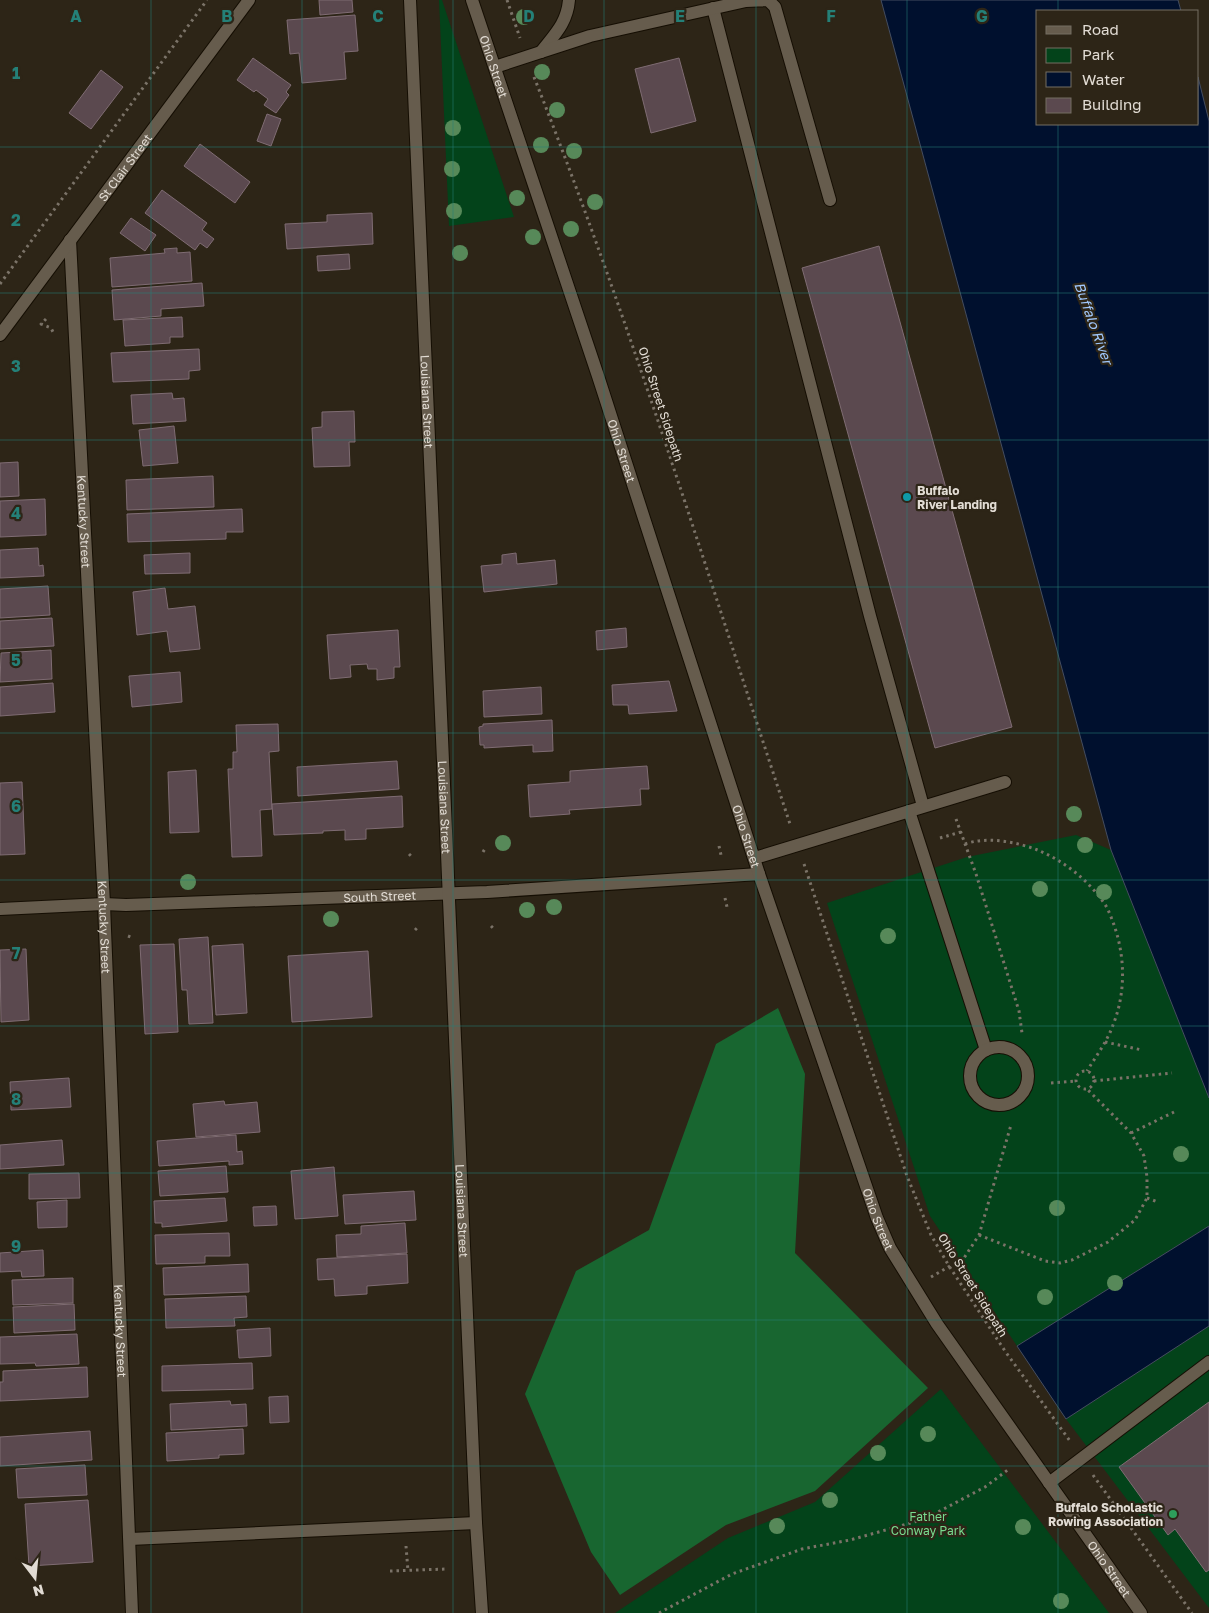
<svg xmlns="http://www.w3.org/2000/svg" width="1209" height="1613" font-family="'Golos Text',sans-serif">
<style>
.green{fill:#03431a}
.forest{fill:#186630}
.water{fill:#00102e;stroke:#444d60}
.building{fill:#5b494f;stroke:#7f6c73}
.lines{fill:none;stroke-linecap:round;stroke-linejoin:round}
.lane-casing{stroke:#150e03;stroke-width:14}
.street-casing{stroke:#150e03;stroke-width:14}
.secondary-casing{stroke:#150e03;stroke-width:14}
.path{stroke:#7b7368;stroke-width:3;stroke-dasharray:2.5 4;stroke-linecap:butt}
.lane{stroke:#665c4d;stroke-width:12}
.street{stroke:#665c4d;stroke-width:12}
.secondary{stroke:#665c4d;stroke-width:12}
.tree{fill:#578959}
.grid{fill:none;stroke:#248078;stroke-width:1;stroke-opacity:0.55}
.culture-dot{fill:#0f9aa8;stroke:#2d2517;stroke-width:2}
.leisure-dot{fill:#2e9e5b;stroke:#2d2517;stroke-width:2}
.labels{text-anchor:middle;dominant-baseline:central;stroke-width:4.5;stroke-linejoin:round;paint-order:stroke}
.street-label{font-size:12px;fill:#e2dcd4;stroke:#2d2517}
.poi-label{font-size:12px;font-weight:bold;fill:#e2dcd4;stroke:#2d2517;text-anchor:start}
.park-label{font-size:12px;fill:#79db8f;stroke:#2d2517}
.water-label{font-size:14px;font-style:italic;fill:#a0c7fc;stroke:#2d2517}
.grid-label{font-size:16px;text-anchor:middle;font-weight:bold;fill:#248078;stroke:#2d2517;stroke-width:4.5;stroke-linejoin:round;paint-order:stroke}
</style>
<rect width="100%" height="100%" fill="#2d2517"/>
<g class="green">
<path d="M439,0H442L514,217L449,226Z"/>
<path d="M1076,835L1111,850L1209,1098V1226L1017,1346L930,1216L827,903L967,857Z"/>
<path d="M1209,1326V1608L1066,1419Z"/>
<path d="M941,1389L1109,1613H615L728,1538L815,1502Z"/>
</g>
<path class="forest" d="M778,1008L805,1074L795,1253L928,1388L815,1491L726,1525L620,1595L591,1552L525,1394L576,1271L649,1230L716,1044Z"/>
<g class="water">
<path d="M881,0H1178L1181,11H1038V124H1198V77L1209,121V1098L1111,850Z"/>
<path d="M1209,1226V1326L1066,1419L1017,1346Z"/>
</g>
<g class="building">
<path d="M319,0H352L353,12L320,15Z"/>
<path d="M355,15L358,51L344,52L346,79L302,83L299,53L290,54L287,20Z"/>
<path d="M253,58L291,85L286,92L289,95L276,113L264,105L268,99L256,90L254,92L237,80Z"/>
<path d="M679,58L696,121L651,133L635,69Z"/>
<path d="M101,70L123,87L91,129L69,113Z"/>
<path d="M267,114L281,119L271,146L257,141Z"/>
<path d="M200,144L250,182L235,203L184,166Z"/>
<path d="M162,190L207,223L202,230L214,239L207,248L200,243L195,250L145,213Z"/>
<path d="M372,213L373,244L287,249L285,224L327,222V215Z"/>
<path d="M131,218L156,235L145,251L120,233Z"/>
<path d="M879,246L1012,727L935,748L802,268Z"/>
<path d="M177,248V253L190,252L192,281L112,287L110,258L165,253L164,249Z"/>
<path d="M349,254L350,269L318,271L317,256Z"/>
<path d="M202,283L204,306L161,309V316L114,320L112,290Z"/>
<path d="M182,317L183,337H170V343L125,346L123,320Z"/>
<path d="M199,349L200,370L189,371V379L113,382L111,353Z"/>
<path d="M172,393L173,399L184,398L186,421L133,424L131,395Z"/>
<path d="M354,411L355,442H349L350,466L314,467L312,428L322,427V412Z"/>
<path d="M174,426L178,463L143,466L139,430Z"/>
<path d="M18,462L19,496L0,497V463Z"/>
<path d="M213,476L214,507L127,510L126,480Z"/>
<path d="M45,499L46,535L0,537V501Z"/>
<path d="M242,509L243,532H226V539L128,542L127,514Z"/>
<path d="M38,548L39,566L43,565L44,576L0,578V550Z"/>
<path d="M190,553V573L145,574L144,555Z"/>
<path d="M516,553L517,564L555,560L557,584L484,592L481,566L502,564V555Z"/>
<path d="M48,586L50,615L0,618V589Z"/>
<path d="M165,588L168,609L195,606L200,649L170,652L167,631L137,635L133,592Z"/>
<path d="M52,618L54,646L0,649V621Z"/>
<path d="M626,628L627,647L597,650L596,631Z"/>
<path d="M398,630L400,667H394V678L377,680V669H368L367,664L350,665L351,677L330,679L327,635Z"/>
<path d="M51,650L52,679L0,682L1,653Z"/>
<path d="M180,672L182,702L132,707L129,676Z"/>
<path d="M669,681L677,711L629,714L628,705H613L612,685Z"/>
<path d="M53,683L55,712L0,716V687Z"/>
<path d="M541,687L542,714L484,717L483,691Z"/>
<path d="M552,720L553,751L533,752V745L484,748V745H480L479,727L483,726V724Z"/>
<path d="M278,724L279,751L269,752L272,809L260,810L262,856L232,857L228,769H233V752H237L236,725Z"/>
<path d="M397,761L399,789L298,796L297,767Z"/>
<path d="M647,766L649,789H640L641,805L569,810L570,814L530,817L528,785L570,782V771Z"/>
<path d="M196,770L199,832L170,833L168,772Z"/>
<path d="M22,782L25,854L0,855V783Z"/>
<path d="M402,796L403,827L366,829V839L345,840V830L323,831V833L274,835L272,804Z"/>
<path d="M208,937L213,1023L189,1024L187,990H182L179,939Z"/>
<path d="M174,944L178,1032L145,1034L140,945Z"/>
<path d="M243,944L247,1013L216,1015L212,946Z"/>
<path d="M26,949L29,1020L1,1022L0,950Z"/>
<path d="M368,951L372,1017L292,1022L288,956Z"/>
<path d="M69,1078L71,1107L11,1110L10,1082Z"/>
<path d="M224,1101L225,1105L257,1102L260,1132L196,1137L193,1104Z"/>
<path d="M236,1135L237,1152L242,1151L243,1164L229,1165V1161L159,1166L157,1141Z"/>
<path d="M62,1140L64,1165L0,1169V1145Z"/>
<path d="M226,1166L228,1192L160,1196L158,1171Z"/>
<path d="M334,1167L338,1216L295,1219L291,1171Z"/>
<path d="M79,1173L80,1198L29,1199V1174Z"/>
<path d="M414,1191L416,1220L345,1224L343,1195Z"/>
<path d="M225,1198L227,1221L162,1227V1223H155L154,1201Z"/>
<path d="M67,1200V1227L38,1228L37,1202Z"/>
<path d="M276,1206L277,1225L254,1226L253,1207Z"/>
<path d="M405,1223L407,1253L337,1257L336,1235L361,1234V1226Z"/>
<path d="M229,1233L230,1256H205V1263L156,1264L155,1235Z"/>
<path d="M43,1250L44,1276L22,1277L21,1271L0,1272V1253Z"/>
<path d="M407,1254L408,1283L367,1286V1294L335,1296L334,1279L318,1280L317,1259Z"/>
<path d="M248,1264L249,1292L164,1295L163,1268Z"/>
<path d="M73,1278V1303L13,1305L12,1280Z"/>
<path d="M246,1296L247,1317L234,1318L235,1326L166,1328L165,1299Z"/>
<path d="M74,1304L75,1330L14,1333L13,1307Z"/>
<path d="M270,1328L271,1356L239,1358L237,1330Z"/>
<path d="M77,1334L79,1364L36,1366L35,1363L0,1364V1337Z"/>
<path d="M252,1363L253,1389L162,1391V1366Z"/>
<path d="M87,1367L88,1397L0,1401V1382H3V1371Z"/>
<path d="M288,1396L289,1422L270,1423L269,1397Z"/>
<path d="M230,1401L231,1405L246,1404L247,1426L171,1430L170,1404Z"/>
<path d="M1209,1402V1570L1206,1572L1175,1529L1168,1535L1119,1467Z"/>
<path d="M243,1429L244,1454L219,1455V1458L167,1461L166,1433Z"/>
<path d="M90,1431L92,1460L0,1466V1437Z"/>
<path d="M85,1465L87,1495L18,1498L16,1469Z"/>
<path d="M88,1500L93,1562L29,1566L25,1504Z"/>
</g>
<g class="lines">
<g class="lane-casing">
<g id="lane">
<path d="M713,8L870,616L923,806"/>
<path d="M541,52C555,34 567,23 569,0"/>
<path d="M495,67L590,36L746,1L768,0L775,7L830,200"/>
<path d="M909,811L986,1050"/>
<path d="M755,858L1005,782"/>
<circle cx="999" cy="1076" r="29"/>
<path d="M1049,1483L1209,1362"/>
<path d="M130,1539L476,1523"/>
</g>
</g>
<g class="street-casing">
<g id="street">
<path id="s1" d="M70,240L104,904L132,1613"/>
<path id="s2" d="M0,335L249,0"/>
<path id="s3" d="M0,909L104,904L126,905L487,892L759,874"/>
</g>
</g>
<g class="secondary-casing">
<g id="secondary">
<path id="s4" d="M410,0L476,1523L482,1613"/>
<path id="s5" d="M472,0L598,376L759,874L877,1218L890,1248L937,1324L1141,1613"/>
</g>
</g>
<g class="path">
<path d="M507,0L520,38"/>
<path d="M534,77C631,323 708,576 791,827"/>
<path d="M0,284L207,0"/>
<path d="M46,319L41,324L51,328L53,332"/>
<path d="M956,819L976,874L1019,1011L1022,1033"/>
<path d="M940,838L961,832"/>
<path d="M965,844C987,836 1018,842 1040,851C1065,862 1088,880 1104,903C1107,907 1109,912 1111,917C1125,951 1127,990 1113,1025C1107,1042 1096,1056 1087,1071"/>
<path d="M719,846L721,855"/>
<path d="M483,852L486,847"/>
<path d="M409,854L411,856"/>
<path d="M804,864L907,1176L931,1235L949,1266L1005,1351L1070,1441"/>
<path d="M725,898L727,907"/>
<path d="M491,926L494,929"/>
<path d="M415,930L418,927"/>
<path d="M128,936L133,938"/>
<path d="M1105,1042L1142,1050"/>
<circle cx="1085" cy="1080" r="9"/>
<path d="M1094,1081L1172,1073"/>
<path d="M1051,1083L1076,1081"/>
<path d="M1131,1133L1174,1112"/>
<path d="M1147,1198L1158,1202"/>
<path d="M979,1235L1045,1261L1060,1263L1072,1260L1108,1242L1135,1220L1147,1198V1177L1144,1156L1131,1133L1087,1089"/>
<path d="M931,1277L964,1258L979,1235L1011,1125"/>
<path d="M1093,1475L1192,1613"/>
<path d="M406,1546L408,1571"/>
<path d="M390,1571L446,1569"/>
<path d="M659,1613L732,1574L802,1549L850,1540L925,1519L985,1487L1009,1469"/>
</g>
<use href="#lane" class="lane"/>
<use href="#street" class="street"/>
<use href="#secondary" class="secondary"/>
</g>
<g class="tree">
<circle cx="524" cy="17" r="8"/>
<circle cx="542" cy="72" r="8"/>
<circle cx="557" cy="110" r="8"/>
<circle cx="453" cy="128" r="8"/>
<circle cx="541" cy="145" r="8"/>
<circle cx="574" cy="151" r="8"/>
<circle cx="452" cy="169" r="8"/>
<circle cx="517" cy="198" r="8"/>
<circle cx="595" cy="202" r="8"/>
<circle cx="454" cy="211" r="8"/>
<circle cx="571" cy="229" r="8"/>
<circle cx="533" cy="237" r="8"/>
<circle cx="460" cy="253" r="8"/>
<circle cx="1074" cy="814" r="8"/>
<circle cx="503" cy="843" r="8"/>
<circle cx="1085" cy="845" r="8"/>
<circle cx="188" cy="882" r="8"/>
<circle cx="1040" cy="889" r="8"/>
<circle cx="1104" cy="892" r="8"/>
<circle cx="554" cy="907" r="8"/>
<circle cx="527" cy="910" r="8"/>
<circle cx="331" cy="919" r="8"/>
<circle cx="888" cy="936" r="8"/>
<circle cx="1181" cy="1154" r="8"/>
<circle cx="1057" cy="1208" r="8"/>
<circle cx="1115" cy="1283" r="8"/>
<circle cx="1045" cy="1297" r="8"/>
<circle cx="928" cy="1434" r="8"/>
<circle cx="878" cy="1453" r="8"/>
<circle cx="830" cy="1500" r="8"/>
<circle cx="777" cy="1526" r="8"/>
<circle cx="1023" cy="1527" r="8"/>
<circle cx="1061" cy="1601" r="8"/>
</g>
<path class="grid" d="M151,0V1613M302,0V1613M453,0V1613M604,0V1613M756,0V1613M907,0V1613M1058,0V11M1058,124V1613M0,147H1209M0,293H1209M0,440H1209M0,587H1209M0,733H1209M0,880H1209M0,1026H1209M0,1173H1209M0,1320H1209M0,1466H1209"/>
<circle class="culture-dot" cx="907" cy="497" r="5"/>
<circle class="leisure-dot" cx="1173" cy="1514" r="5"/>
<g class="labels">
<g class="street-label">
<text stroke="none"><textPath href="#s5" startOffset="70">Ohio Street</textPath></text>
<text stroke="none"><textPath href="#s2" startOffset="209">St Clair Street</textPath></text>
<text stroke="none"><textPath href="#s4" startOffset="402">Louisiana Street</textPath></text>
<text transform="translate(661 404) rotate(72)">Ohio Street Sidepath</text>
<text stroke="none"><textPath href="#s5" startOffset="475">Ohio Street</textPath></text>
<text stroke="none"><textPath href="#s1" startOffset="282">Kentucky Street</textPath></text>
<text stroke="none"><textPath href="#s4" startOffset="808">Louisiana Street</textPath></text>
<text stroke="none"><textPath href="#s5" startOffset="880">Ohio Street</textPath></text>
<text stroke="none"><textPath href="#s3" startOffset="380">South Street</textPath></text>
<text stroke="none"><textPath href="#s1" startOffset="688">Kentucky Street</textPath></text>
<text stroke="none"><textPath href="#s4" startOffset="1212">Louisiana Street</textPath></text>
<text stroke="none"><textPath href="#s5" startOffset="1285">Ohio Street</textPath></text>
<text transform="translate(973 1285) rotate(58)">Ohio Street Sidepath</text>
<text stroke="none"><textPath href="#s1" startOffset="1092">Kentucky Street</textPath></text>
<text stroke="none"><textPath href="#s5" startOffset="1705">Ohio Street</textPath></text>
</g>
<g class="poi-label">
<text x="917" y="490">Buffalo<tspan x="917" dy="14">River Landing</tspan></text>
<text x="1163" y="1507" text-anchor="end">Buffalo Scholastic<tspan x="1163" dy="14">Rowing Association</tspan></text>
</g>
<g class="park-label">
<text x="928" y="1516">Father<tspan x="928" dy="14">Conway Park</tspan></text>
</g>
<g class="water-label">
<text transform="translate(1094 323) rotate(70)">Buffalo River</text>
</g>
</g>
<g class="grid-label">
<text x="76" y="22">A</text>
<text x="227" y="22">B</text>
<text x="378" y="22">C</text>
<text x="529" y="22">D</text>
<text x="680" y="22">E</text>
<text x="831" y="22">F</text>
<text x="982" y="22">G</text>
<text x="16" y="79">1</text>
<text x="16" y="226">2</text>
<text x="16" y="372">3</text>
<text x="16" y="519">4</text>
<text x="16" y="666">5</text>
<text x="16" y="812">6</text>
<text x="16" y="959">7</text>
<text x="16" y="1105">8</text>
<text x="16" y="1252">9</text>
</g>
<rect x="1036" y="10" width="162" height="115" fill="#2d2517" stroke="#756e63"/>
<rect x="1046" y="26" width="25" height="8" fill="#665c4d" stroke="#756e63"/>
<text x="1082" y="35" font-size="15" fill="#e2dcd4">Road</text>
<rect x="1046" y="48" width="25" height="15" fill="#03431a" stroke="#756e63"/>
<text x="1082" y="60" font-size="15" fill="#e2dcd4">Park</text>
<rect x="1046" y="72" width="25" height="15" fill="#00102e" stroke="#756e63"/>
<text x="1082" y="85" font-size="15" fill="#e2dcd4">Water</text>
<rect x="1046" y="98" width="25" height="15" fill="#5b494f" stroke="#756e63"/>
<text x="1082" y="110" font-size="15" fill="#e2dcd4">Building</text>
<g transform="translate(35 1578) rotate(164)" stroke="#2d2517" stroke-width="4" paint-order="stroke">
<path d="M0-4L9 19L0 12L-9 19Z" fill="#e2dcd4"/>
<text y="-8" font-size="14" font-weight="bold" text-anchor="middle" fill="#e2dcd4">N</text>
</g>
</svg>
